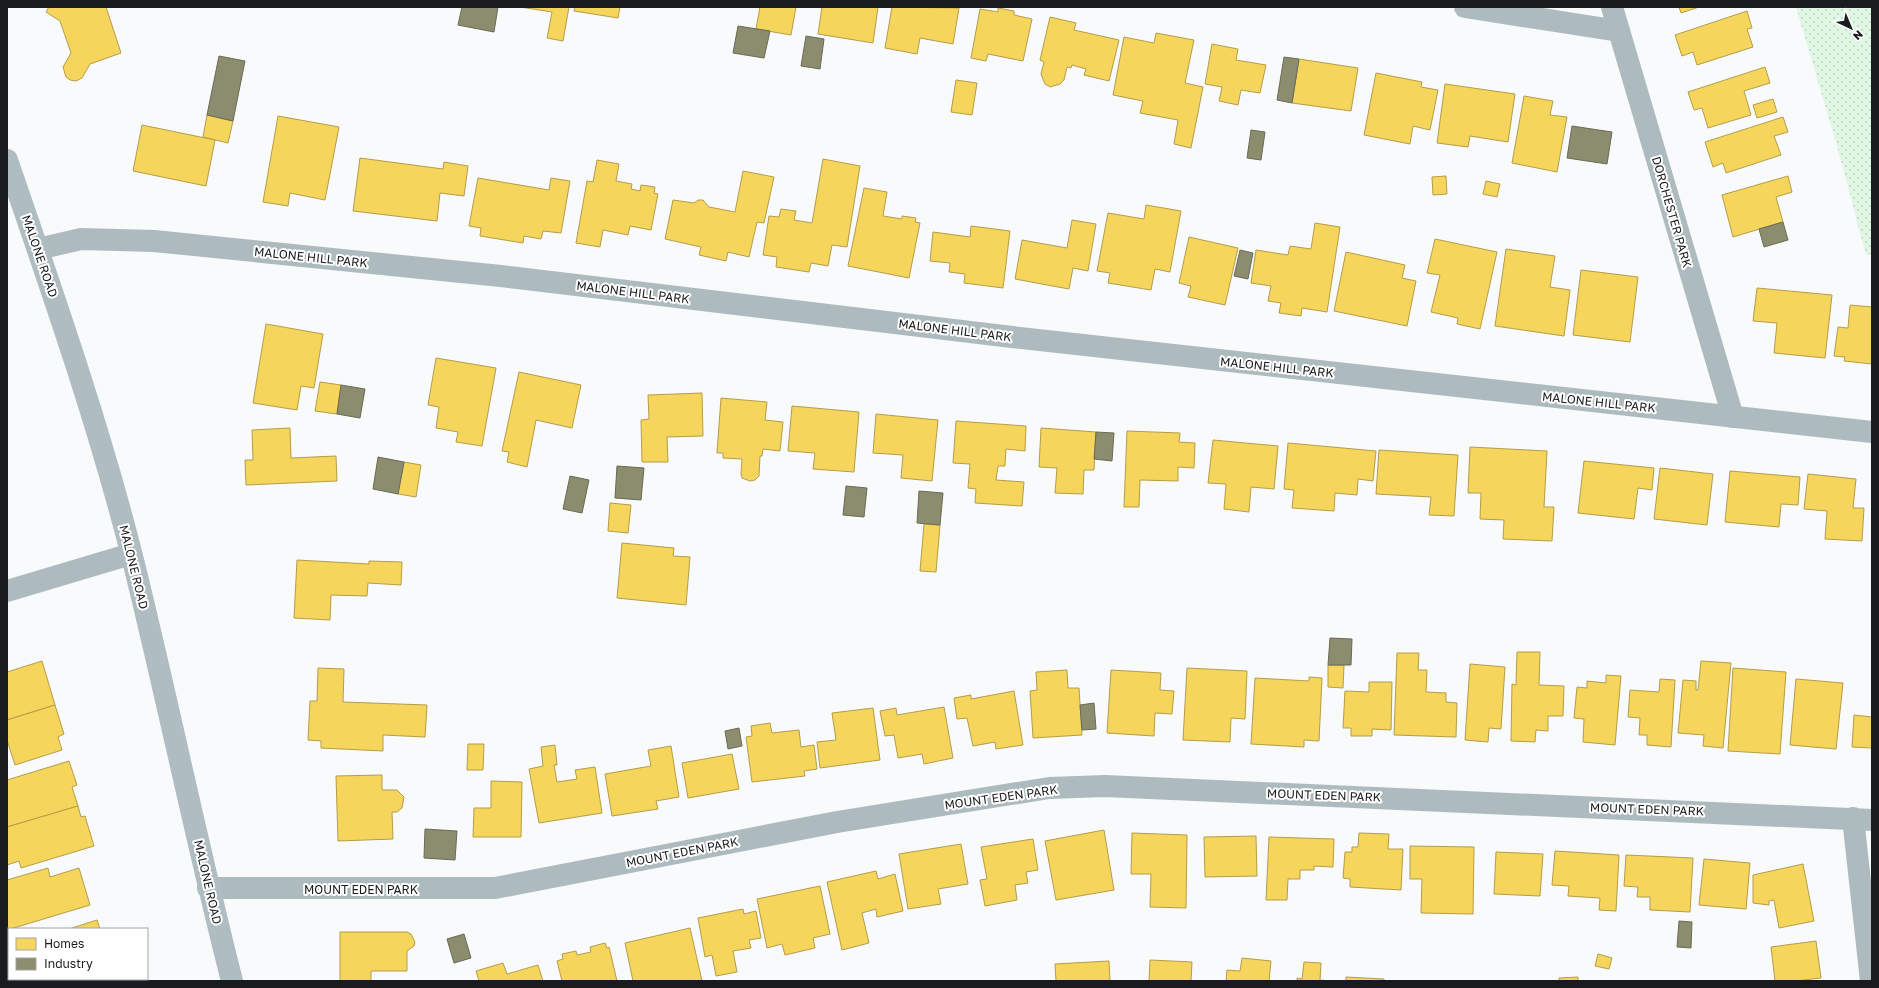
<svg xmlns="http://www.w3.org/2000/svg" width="1879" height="988" font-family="'Golos Text',sans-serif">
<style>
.park{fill:url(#park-dots)}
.homes{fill:#f6d55c;stroke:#b49d49}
.industry{fill:#8c8c6e;stroke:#6a6a56}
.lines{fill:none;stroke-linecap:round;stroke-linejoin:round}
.minor{stroke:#aebbbe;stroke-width:22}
.trunk{stroke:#afbcc1;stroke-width:22}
.labels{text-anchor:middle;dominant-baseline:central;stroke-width:4;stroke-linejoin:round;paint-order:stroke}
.street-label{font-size:12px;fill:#191b1e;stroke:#fff}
</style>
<defs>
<pattern id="park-dots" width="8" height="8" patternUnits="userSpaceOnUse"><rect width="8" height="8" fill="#dff7e3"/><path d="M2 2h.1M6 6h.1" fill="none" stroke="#bfd3c2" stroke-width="1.8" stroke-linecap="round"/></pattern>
</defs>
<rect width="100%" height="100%" fill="#f8fafc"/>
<path class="park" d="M1796,7H1872V254L1866,255L1837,146Z"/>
<g class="homes">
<path d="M49,7H106L121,53L90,64L82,78L76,81L70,80L66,77L63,67L71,53L60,21L46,12Z"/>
<path d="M520,7H569L563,41L547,38L552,12Z"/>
<path d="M575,7H620L618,18L574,11Z"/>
<path d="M760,7H796L791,35L756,29Z"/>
<path d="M822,7H878L873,43L818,34Z"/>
<path d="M892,7L959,8L953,44L920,38L917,54L885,48Z"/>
<path d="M1679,7H1699L1681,13Z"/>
<path d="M998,8L1014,11V15L1032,19L1023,61L988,54L986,61L971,58L980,9L998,12Z"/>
<path d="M1747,11L1752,28L1747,29L1753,47L1697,65L1693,52L1682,56L1675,35Z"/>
<path d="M1050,17L1076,23L1074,30L1119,40L1109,81L1084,75L1086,69L1072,65L1071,68L1067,67L1064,80L1060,84L1050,87L1045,84L1041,74L1044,62L1040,60Z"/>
<path d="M1156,33L1194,40L1185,83L1203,87L1191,148L1174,144L1178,120L1140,113L1143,101L1113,95L1124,37L1154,43Z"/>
<path d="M1212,44L1238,49L1236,60L1266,65L1260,93L1241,90L1238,105L1219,101L1222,87L1205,84Z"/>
<path d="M1299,59L1358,68L1351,111L1292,103Z"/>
<path d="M1765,67L1770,83L1744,91L1751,115L1708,128L1702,108L1694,110L1688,92Z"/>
<path d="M1376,73L1422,82L1421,87L1438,90L1430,130L1413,126L1410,144L1364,135Z"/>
<path d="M956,80L977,83L972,115L951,112Z"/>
<path d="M1445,84L1515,94L1508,142L1470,136L1468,147L1437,143Z"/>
<path d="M1524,96L1553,101L1550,115L1567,117L1557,172L1512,163Z"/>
<path d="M1773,99L1777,112L1757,118L1753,105Z"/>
<path d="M207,115L233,121L228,143L203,137Z"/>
<path d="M278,116L339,127L325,200L290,193L288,206L263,202Z"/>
<path d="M1783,117L1788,132L1774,136L1781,155L1726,173L1723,163L1713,167L1705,142Z"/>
<path d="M142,125L215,140L206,186L133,171Z"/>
<path d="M360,158L443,169L444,162L468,166L464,196L440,193L437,221L353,211Z"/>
<path d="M823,159L860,166L847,247L832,245L828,266L811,263L809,272L776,267L777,257L763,255L769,216L779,217L781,209L796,211L794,220L812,223Z"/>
<path d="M597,160L619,164L616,181L632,184L631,189L640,191L641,185L655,187L654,193L658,194L651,230L630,226L628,235L603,230L600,247L576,243L587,181L593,182Z"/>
<path d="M743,171L774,177L764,223L757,222L749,257L728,252L726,261L699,255L701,247L665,239L673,200L694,203L698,200H703L709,207L735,212Z"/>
<path d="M1446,176L1447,194L1433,195L1432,177Z"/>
<path d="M1788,176L1792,192L1776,197L1783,222L1733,237L1722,195Z"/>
<path d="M478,178L549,190L551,178L570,181L561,233L543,231L541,239L524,236L523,243L480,236L481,228L469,226Z"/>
<path d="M1486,181L1500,184L1497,197L1483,194Z"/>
<path d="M864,188L887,192L883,216L902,219V216L916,218L915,222L920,223L909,278L848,266Z"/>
<path d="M1146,205L1181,211L1170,272L1155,269L1151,290L1108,283L1110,273L1097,271L1108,213L1144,219Z"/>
<path d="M1072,220L1096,224L1088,271L1073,268L1069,289L1015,279L1022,240L1067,248Z"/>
<path d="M1315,223L1340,227L1327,312L1302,308L1301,316L1279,313L1281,303L1268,301L1271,286L1251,283L1256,250L1288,255L1290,246L1311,249Z"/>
<path d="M971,226L1010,231L1003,288L964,283L965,274L949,272L950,263L930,261L933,232L970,237Z"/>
<path d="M1189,237L1238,248L1225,305L1188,297L1191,286L1179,283Z"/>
<path d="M1435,239L1497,252L1480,329L1457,324L1458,318L1431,312L1440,275L1427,273Z"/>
<path d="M1506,249L1555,256L1550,287L1570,290L1564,336L1495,326Z"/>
<path d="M1346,252L1405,265L1402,278L1416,281L1407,326L1334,311Z"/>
<path d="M1581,270L1638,277L1630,342L1573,335Z"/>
<path d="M1757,288L1832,295L1825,358L1774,353L1777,323L1753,321Z"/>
<path d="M1850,305L1872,307V364L1844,361L1845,357L1834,356L1838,327L1848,328Z"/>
<path d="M266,324L323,334L314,388L301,386L297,410L253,403Z"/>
<path d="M436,358L496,368L482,446L456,442L458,432L436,428L439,407L428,405Z"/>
<path d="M519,372L581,385L572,428L536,420L527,467L507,462L509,452L502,451Z"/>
<path d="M320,382L341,385L337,414L315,411Z"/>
<path d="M702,393L703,436L667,437L668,462H642L641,420L649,419L648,395Z"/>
<path d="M721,398L767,402L765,420L783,422L780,451L763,449L762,456H760L759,476L755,480L750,481L742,478L741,474L742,459L723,458V453H717Z"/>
<path d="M792,406L859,412L854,472L813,469L815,453L788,451Z"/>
<path d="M876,414L938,420L932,481L901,478L903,455L873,453Z"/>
<path d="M956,421L1026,426L1025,451L1006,449L1005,466H998L996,480L1024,482L1022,506L975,503L976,489L968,488L970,464L953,463Z"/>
<path d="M290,428L291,458L336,456L337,481L246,485L245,460H253L252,430Z"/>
<path d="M1041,428L1096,432L1094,470H1084L1083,494L1055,493L1057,468L1039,467Z"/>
<path d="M1127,431L1180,433L1179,442L1195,443L1194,468L1178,467V481L1140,480L1139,507H1124Z"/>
<path d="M1213,440L1278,446L1274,489L1251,487L1249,512L1224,509L1226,484L1208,483Z"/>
<path d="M1288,443L1376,451L1373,481L1358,479L1357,495L1335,493L1334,511L1292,508L1294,490L1284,489Z"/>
<path d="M1470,447L1547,451L1544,507H1554L1552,541L1503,539L1504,520L1480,519L1481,493H1468Z"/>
<path d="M1379,450L1458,455L1454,516L1429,515L1431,497L1376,494Z"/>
<path d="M1584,461L1654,468L1652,490L1638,488L1634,519L1578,513Z"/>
<path d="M404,462L421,465L416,497L398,494Z"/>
<path d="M1660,468L1713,474L1707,525L1654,519Z"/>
<path d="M1730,471L1800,477L1798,505L1781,504L1779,527L1725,522Z"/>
<path d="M1808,474L1856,479L1853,508H1864L1862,541L1825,539L1827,511L1804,509Z"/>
<path d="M610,503L631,505L628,533L608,531Z"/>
<path d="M924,524L940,525L936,572L920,571Z"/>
<path d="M622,543L674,548L673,556L690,557L686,605L617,598Z"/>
<path d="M297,560L369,564V561L402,562L401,585L368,583L367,596L331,595L330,620L294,618Z"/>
<path d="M1517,652H1540L1539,685L1564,686L1563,716H1548V731L1536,730L1535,742L1511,741L1512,684L1516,685Z"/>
<path d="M1397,653H1419L1418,670H1427L1426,692L1446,693V702L1457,703L1456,737L1394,735Z"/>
<path d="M42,661L55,705L7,720V672Z"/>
<path d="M1701,661L1731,663L1723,748L1703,746L1704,735L1678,733L1683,680L1696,681V690H1698Z"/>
<path d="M1470,664L1505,667L1501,729L1489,728L1488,742L1465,740Z"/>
<path d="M1328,665H1344L1343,688L1328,687Z"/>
<path d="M318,668L344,669L343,702L427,705L425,737L383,735V751L321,748V741L308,740L310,701H317Z"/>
<path d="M1187,668L1247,671L1245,719L1231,718L1230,742L1183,740Z"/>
<path d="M1733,668L1786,672L1780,754L1728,751Z"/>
<path d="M1067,670L1068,688H1079L1082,735L1033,738L1030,691L1037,690L1036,672Z"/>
<path d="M1111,670L1161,673L1160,690L1174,691L1172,714L1155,713L1154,736L1107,733Z"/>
<path d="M1606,675L1621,676L1615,745L1583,742L1584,719L1574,718L1577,687L1587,688V681L1606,683Z"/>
<path d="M1309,677L1322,678L1319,741L1304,740V747L1251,744L1255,678L1309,681Z"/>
<path d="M1660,679L1675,680L1671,747L1647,745V735H1639L1640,718L1628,717L1630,690L1659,692Z"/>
<path d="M1796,679L1843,683L1836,749L1790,745Z"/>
<path d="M1369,682H1392L1391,730L1372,729V736H1351V728H1343L1345,691L1369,692Z"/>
<path d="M1014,691L1023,745L996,749L995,742L973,746L967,718L957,719L954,698L971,695V699Z"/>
<path d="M55,705L64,734L58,737L62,750L15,765L7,740V720Z"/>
<path d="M944,707L953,758L924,764L922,754L898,758L894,735L885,736L880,711L896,708L897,715Z"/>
<path d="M873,708L880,760L820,768L817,742L836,740L832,713Z"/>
<path d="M1854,715L1872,717V748L1852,747Z"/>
<path d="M770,723L772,733L799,730L801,747L814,745L817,769L804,771L805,776L752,782L746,737L752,736L751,726Z"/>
<path d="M468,744H484L483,770H467Z"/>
<path d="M555,745L557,765H554L557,782L577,779L575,770L595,767L602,813L539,823L529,769L543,766L541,747Z"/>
<path d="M671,746L679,797L656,801L658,809L612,816L605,774L651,766L648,750Z"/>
<path d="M732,754L739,789L688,798L682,763Z"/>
<path d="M69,761L77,785L72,787L78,806L7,827V780Z"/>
<path d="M382,775V790H397L404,797L402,808L397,812H392L393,839L338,841L336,776Z"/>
<path d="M491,781L522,782L521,837H473L474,808H491Z"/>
<path d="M78,806L81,817L85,816L94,846L21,868L19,861L7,865V827Z"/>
<path d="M1104,830L1114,890L1056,900L1045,841Z"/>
<path d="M1132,833L1187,835L1186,908L1150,907L1151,874H1131Z"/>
<path d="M1359,833L1389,834L1388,849H1403L1401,890L1350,887V879L1343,878L1345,852H1352V847H1358Z"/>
<path d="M1256,836L1257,876L1205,877L1204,837Z"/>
<path d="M1269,837L1334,839L1333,867L1314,866V870H1300V879H1288L1287,900H1266Z"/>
<path d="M1033,839L1038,870L1026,872L1028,883L1015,885L1017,900L985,906L980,880L987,879L981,847Z"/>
<path d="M961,844L968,884L938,889L941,904L908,909L899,854Z"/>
<path d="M1410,846L1474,847L1473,914L1421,913L1422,879H1410Z"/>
<path d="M1555,851L1619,855L1616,911L1599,910L1600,898L1568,896L1569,886L1552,885Z"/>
<path d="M1496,852L1543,854L1540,896L1494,894Z"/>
<path d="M1626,855L1693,858L1690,912L1650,910V897H1637L1638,887L1624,886Z"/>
<path d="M1704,859L1750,863L1746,909L1699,905Z"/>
<path d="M1803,864L1814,921L1779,928L1774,900L1769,901V905L1753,903V875Z"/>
<path d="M48,868L50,877L79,868L90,905L7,930V880Z"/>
<path d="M876,871L878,879L895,874L903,911L877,917L876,909L862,913L869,943L842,950L827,882Z"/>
<path d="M820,886L830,934L813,938L815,948L785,955L782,944L767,948L757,899Z"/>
<path d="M743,909L744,914L756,911L761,938L749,940L751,948L733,951L737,972L716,976L712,955L705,957L698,918Z"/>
<path d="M97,920L100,929H69Z"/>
<path d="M690,928L702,981H633L625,943Z"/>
<path d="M340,932H407L411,934L415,942L414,946L407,951V971H371V981H340Z"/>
<path d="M1816,941L1821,978L1796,981H1775L1771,947Z"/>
<path d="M605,943L607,948L609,947L617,981H562L557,961L563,959L562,954L576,951L577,955L591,952L590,947Z"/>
<path d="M1598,954L1612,958L1609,969L1595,966Z"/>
<path d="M1242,958L1271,961L1269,981H1226L1227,970L1240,971Z"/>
<path d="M1150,960L1192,962L1191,981H1149Z"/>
<path d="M1109,961L1110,981H1056L1055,964Z"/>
<path d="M1304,962L1321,963L1320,980L1331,981H1297V978L1302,979Z"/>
<path d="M503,963L507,974L538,965L543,981H479L476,971Z"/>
<path d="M1346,977L1384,979V981H1346Z"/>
<path d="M1578,977V981H1559V978Z"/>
<path d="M21,979H36L30,981H22Z"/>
</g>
<g class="industry">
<path d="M462,7H498L494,32L458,25Z"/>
<path d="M738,26L770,31L764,58L733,53Z"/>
<path d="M806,36L824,39L820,69L801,66Z"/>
<path d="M219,56L245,61L233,121L207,115Z"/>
<path d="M1284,57L1299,59L1292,103L1277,100Z"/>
<path d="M1572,126L1612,132L1607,164L1567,158Z"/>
<path d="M1251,130L1265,132L1261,160L1247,158Z"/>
<path d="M1783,222L1788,240L1764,247L1759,229Z"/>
<path d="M1240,250L1253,253L1248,279L1234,276Z"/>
<path d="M341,385L365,389L360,418L337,414Z"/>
<path d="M1096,432L1114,433L1112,461L1094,459Z"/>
<path d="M378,457L404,462L398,494L373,489Z"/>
<path d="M617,466L644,468L641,500L615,498Z"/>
<path d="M570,476L589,480L582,513L563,509Z"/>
<path d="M846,486L867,488L864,517L843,515Z"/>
<path d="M919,491L943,493L940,525L917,523Z"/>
<path d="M1330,638L1352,639L1351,665H1328Z"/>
<path d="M1094,703L1096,729L1082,730L1080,705Z"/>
<path d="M739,728L742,746L728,749L725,731Z"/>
<path d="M425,829L457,831L455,860L424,858Z"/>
<path d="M1679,921L1692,922L1691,948L1677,947Z"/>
<path d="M464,934L471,958L454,963L447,939Z"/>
</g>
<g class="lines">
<g class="minor">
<path d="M1465,7L1619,31"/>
<path d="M1612,7L1733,417"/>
<path d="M38,249L81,239L154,241L501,276L1012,337L1872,432"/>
<path d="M7,591L131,554"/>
<path d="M1853,818L1871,981"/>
<path d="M208,888H495L837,822L1049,788L1105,786L1872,820"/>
</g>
<path class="trunk" d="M7,160C52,291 98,422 132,556C167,697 196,840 232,981"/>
</g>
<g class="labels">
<g class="street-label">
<text transform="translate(1672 212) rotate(74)">DORCHESTER PARK</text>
<text transform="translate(40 256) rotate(71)">MALONE ROAD</text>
<text transform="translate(311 257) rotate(6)">MALONE HILL PARK</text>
<text transform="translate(633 292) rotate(7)">MALONE HILL PARK</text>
<text transform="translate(955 330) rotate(7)">MALONE HILL PARK</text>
<text transform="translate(1277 367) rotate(6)">MALONE HILL PARK</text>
<text transform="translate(1599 402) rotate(6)">MALONE HILL PARK</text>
<text transform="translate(134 567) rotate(76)">MALONE ROAD</text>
<text transform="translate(1324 795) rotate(2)">MOUNT EDEN PARK</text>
<text transform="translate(1001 797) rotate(-8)">MOUNT EDEN PARK</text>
<text transform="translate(1647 809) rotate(2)">MOUNT EDEN PARK</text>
<text transform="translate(682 852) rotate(-11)">MOUNT EDEN PARK</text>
<text transform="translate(208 882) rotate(77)">MALONE ROAD</text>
<text x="361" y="889">MOUNT EDEN PARK</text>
</g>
</g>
<rect width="1879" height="988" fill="none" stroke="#191b1e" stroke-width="16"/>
<rect x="8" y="928" width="140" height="52" fill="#ffffff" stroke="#a3a4a5"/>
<rect x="16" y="938" width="20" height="12" fill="#f6d55c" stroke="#a3a4a5"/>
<text x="44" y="948" font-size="12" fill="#191b1e">Homes</text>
<rect x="16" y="958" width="20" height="12" fill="#8c8c6e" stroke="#a3a4a5"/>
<text x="44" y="968" font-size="12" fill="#191b1e">Industry</text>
<g transform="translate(1851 28) rotate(136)" stroke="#ffffff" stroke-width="3" paint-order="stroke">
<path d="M0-3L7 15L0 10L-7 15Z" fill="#191b1e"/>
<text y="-6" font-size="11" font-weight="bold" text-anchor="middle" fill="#191b1e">N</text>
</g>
</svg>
